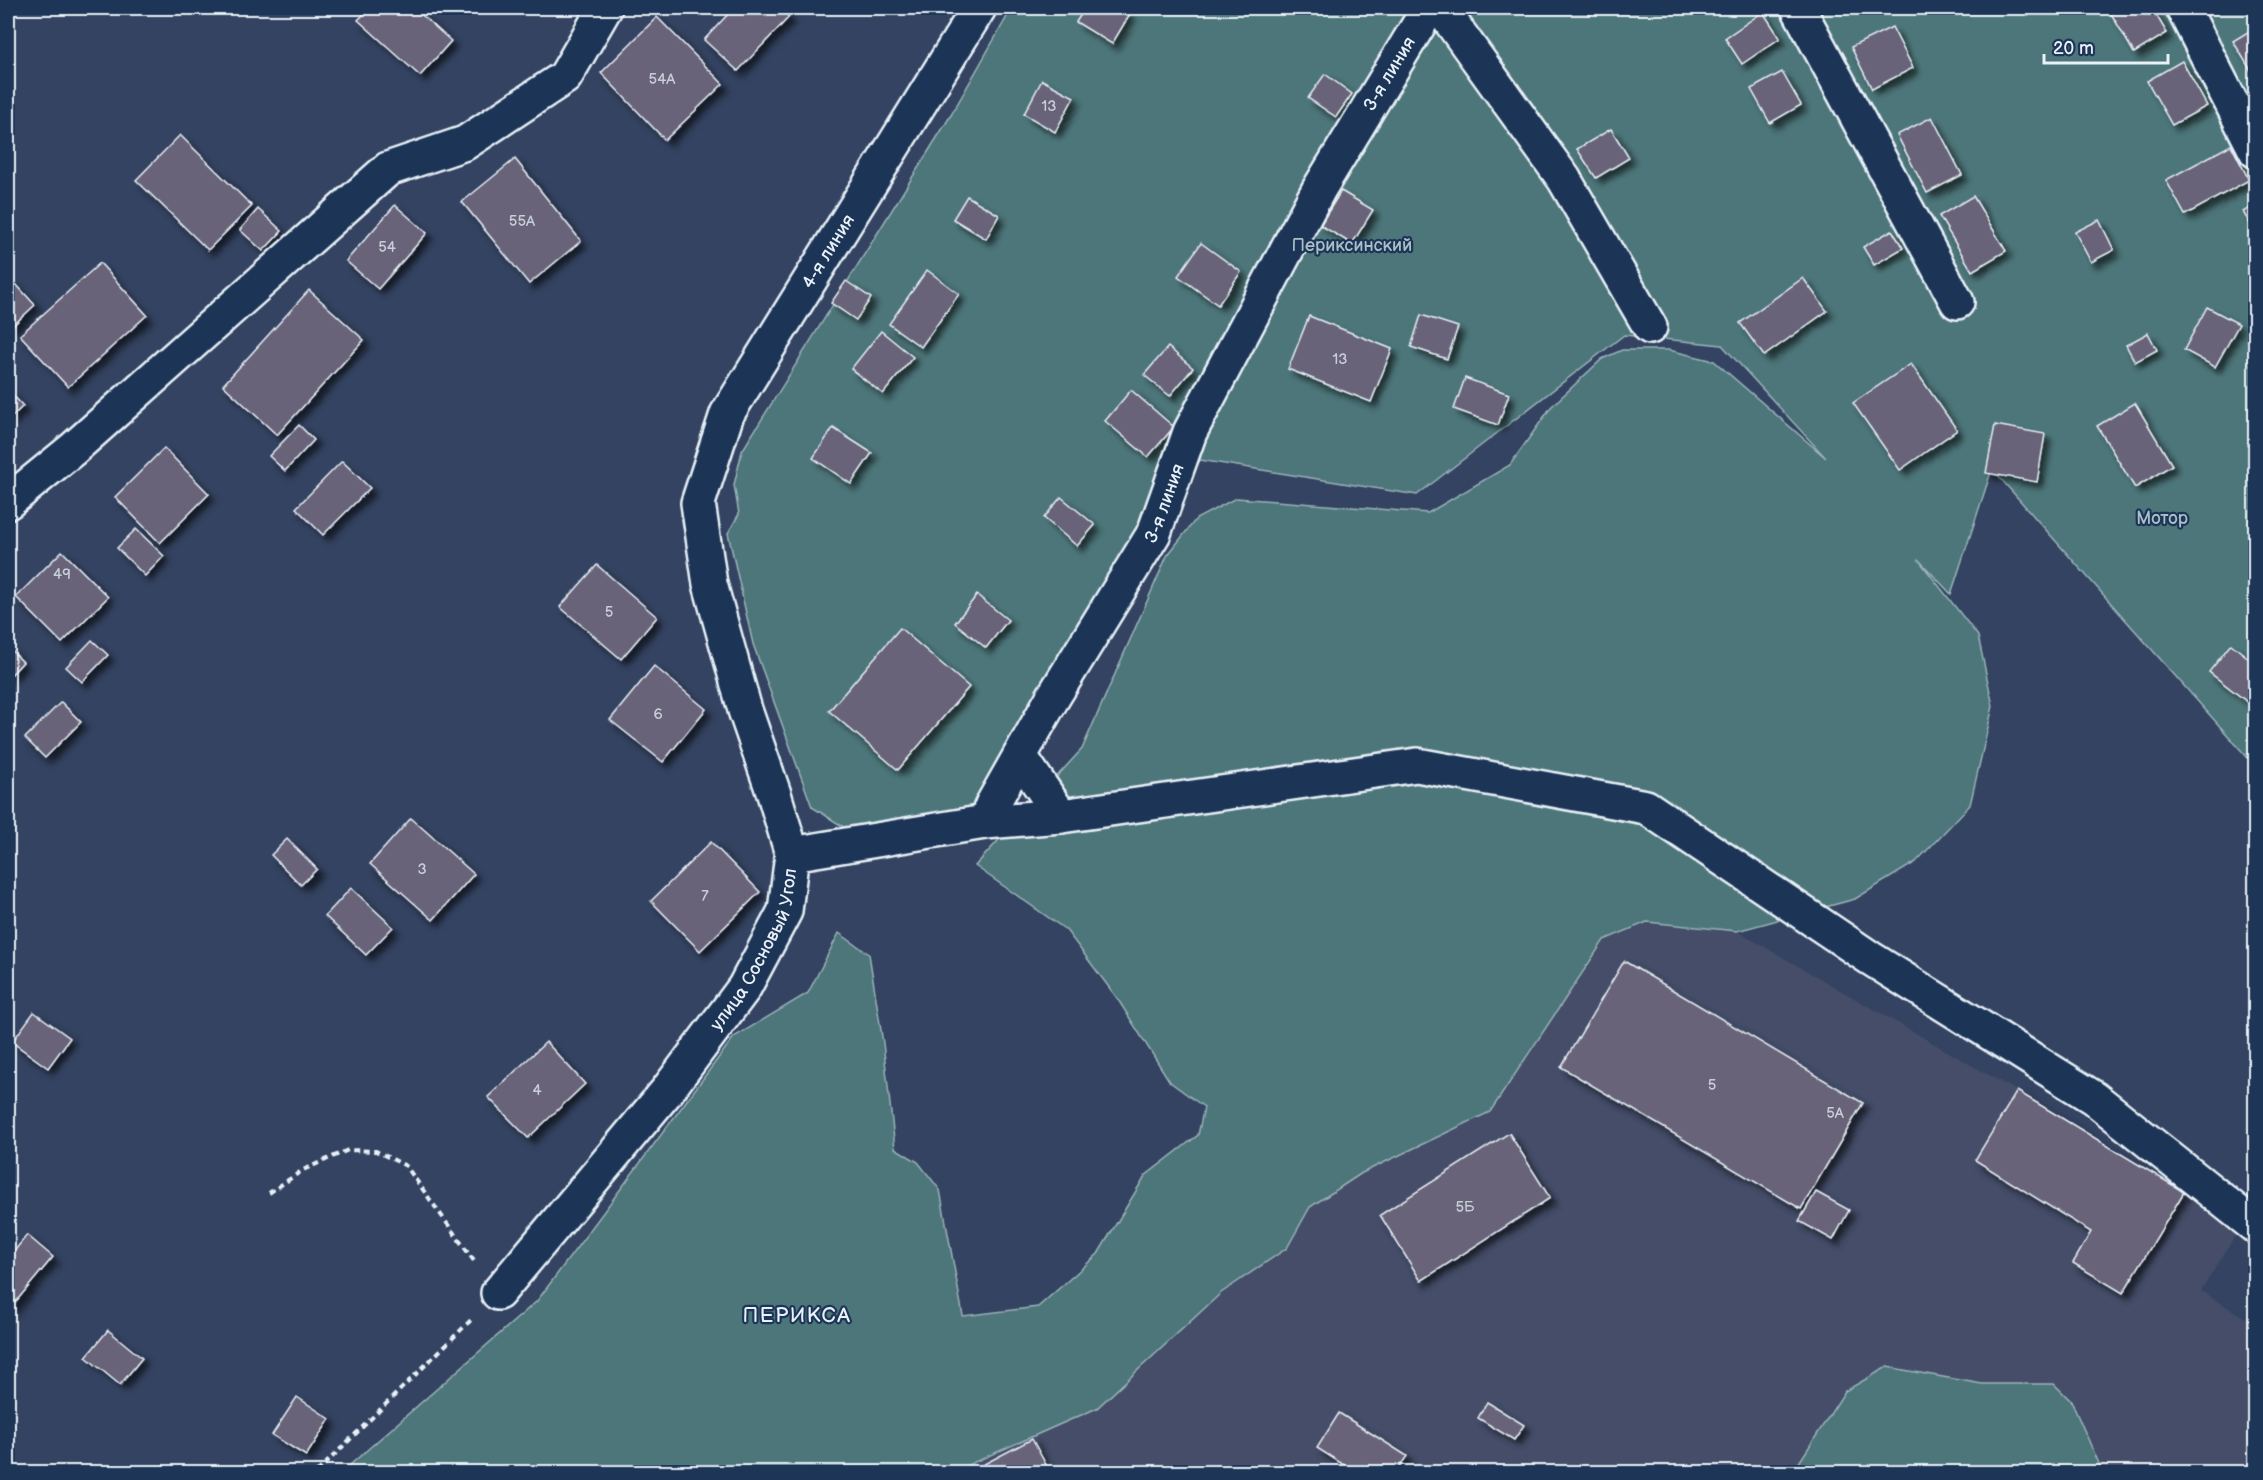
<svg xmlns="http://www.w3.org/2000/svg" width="2263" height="1480" font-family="'Balsamiq Sans',sans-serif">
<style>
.built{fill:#444d68}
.green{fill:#4d767a;stroke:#9ab4b9;stroke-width:1.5}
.building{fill:#686378;stroke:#e8f1f8;stroke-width:1.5;filter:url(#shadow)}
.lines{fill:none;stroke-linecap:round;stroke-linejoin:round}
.minor-casing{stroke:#e8f1f8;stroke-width:38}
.path{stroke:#e8f1f8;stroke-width:4;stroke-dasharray:6 4.5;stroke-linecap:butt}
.minor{stroke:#1d3557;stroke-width:33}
.labels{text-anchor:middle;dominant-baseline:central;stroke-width:4.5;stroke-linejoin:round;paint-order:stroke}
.number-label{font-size:15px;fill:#c8ced8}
.street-label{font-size:18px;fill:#e8f1f8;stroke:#1d3557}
.park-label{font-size:18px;fill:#aac0c6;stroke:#1d3557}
.quarter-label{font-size:21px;letter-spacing:1.5px;fill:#e8f1f8;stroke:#1d3557}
</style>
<defs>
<filter id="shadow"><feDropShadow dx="5.5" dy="5.5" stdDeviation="3" flood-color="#0009"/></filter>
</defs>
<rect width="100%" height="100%" fill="#344361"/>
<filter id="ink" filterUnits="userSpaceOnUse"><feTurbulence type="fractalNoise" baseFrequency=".0167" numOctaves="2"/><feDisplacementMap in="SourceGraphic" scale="12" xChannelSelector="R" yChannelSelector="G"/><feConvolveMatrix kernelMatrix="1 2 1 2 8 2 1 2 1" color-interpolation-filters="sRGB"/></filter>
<g filter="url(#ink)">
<path class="built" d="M1646,922L1737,931L2017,1091L2184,1192L2242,1225L2201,1291L2255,1324V1472H952L1097,1408L1221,1293L1287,1248L1310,1207L1362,1173L1490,1112L1603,940Z"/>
<g class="green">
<path d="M1012,8H2255V766L1992,469L1951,594L1918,559L1978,636L1993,706L1970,805L1916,862L1855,899L1737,931L1647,922L1604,940L1490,1112L1362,1173L1310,1207L1287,1248L1221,1293L1097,1408L952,1472H342L537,1301L734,1037L808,993L839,933L869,954L883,1043L895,1148L918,1162L940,1190L963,1316L1038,1307L1098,1254L1145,1176L1198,1135L1204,1107L1170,1082L1117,998L1066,930L975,866L1082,749L1167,556L1196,519L1236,498L1428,513L1510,465L1551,407L1602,359L1622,350H1669L1714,361L1826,458L1722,345L1624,335L1417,495L1200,460L1002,798L856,835L812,807L753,644L728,533L739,514L734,485L742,451L951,115Z"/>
<path d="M1887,1367L1982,1384H2054L2071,1401L2101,1468L2100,1472H1793L1845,1391Z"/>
</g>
<g class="building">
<path d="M370,8H414L451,41L420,76L358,20Z"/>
<path d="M726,8H779L789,17L738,71L704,40L730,12Z"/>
<path d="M1085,8H1120L1130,14L1112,44L1076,22Z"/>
<path d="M2112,8H2152L2167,33L2134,53L2109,10Z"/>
<path d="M1763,12L1780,38L1742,64L1725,38Z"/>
<path d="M657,17L723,84L665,140L601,73Z"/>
<path d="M1892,27L1913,68L1872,89L1851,47Z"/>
<path d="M2256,27V79L2233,41Z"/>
<path d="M2182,61L2207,106L2172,125L2147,81Z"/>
<path d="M1782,72L1801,105L1770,123L1751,89Z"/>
<path d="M1325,74L1352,94L1336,117L1308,98Z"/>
<path d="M1042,80L1074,97L1055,132L1024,114Z"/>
<path d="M1932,117L1962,175L1927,193L1897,135Z"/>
<path d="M1611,129L1629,158L1596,178L1577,149Z"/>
<path d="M180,135L252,206L208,250L136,180Z"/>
<path d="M2231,145L2249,180L2185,215L2166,180Z"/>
<path d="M515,159L581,241L529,284L462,202Z"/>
<path d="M1341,191L1373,210L1352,244L1320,225Z"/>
<path d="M967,196L999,215L986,239L953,219Z"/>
<path d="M1973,196L2006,251L1972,271L1939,216Z"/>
<path d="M2256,204V234L2243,212Z"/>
<path d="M395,205L427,233L378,289L346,261Z"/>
<path d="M258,209L282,231L263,251L240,230Z"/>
<path d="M2099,220L2114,250L2091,262L2075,232Z"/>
<path d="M1892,230L1903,248L1874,265L1863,247Z"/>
<path d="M1201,243L1241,272L1218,305L1178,276Z"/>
<path d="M100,263L147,315L68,387L20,335Z"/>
<path d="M927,270L959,294L921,347L889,324Z"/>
<path d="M1803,278L1827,311L1764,356L1740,323Z"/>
<path d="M13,281L35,305L8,330V286Z"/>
<path d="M846,281L871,298L856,320L831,303Z"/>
<path d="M309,290L364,340L277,435L223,385Z"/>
<path d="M2207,307L2239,324L2215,367L2184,350Z"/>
<path d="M1421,315L1458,327L1447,359L1411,347Z"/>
<path d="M1309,316L1392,349L1371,402L1288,369Z"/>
<path d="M881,331L913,357L883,394L851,369Z"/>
<path d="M2148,333L2157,350L2135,362L2126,345Z"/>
<path d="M1168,347L1193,368L1170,396L1144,375Z"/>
<path d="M1911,364L1957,430L1900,470L1853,403Z"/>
<path d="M1465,378L1509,394L1498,425L1454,409Z"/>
<path d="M8,390L23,406L8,421Z"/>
<path d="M1131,390L1174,427L1148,457L1105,421Z"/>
<path d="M2135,403L2172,465L2135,488L2097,426Z"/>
<path d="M299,425L314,440L285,471L269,456Z"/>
<path d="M1995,425L2045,434L2037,482L1986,473Z"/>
<path d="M833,428L872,453L851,484L813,458Z"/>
<path d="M164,448L209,494L160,543L115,497Z"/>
<path d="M342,461L370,488L323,535L296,508Z"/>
<path d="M1061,497L1095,525L1077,546L1044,518Z"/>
<path d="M136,529L164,556L145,576L117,548Z"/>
<path d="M62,551L108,597L62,643L16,597Z"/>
<path d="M597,565L657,617L621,659L560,607Z"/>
<path d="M977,595L1008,620L986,648L955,623Z"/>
<path d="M900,628L969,687L898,770L829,711Z"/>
<path d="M92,640L108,655L82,682L66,667Z"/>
<path d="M2231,644L2256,664V697L2250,704L2209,672Z"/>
<path d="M8,647L23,662L8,678Z"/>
<path d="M654,666L706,709L663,762L610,720Z"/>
<path d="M61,702L81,722L45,758L25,738Z"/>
<path d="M411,818L474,874L433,920L370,864Z"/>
<path d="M287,839L317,869L301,885L271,855Z"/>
<path d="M711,842L760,892L700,951L651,901Z"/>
<path d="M351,888L393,927L366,955L325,916Z"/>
<path d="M1624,961L1863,1103L1801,1209L1561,1067Z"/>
<path d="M34,1012L70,1038L48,1068L12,1042Z"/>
<path d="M546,1042L585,1084L528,1138L488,1097Z"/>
<path d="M2017,1091L2184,1192L2123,1293L2073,1263L2091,1232L1975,1160Z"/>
<path d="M1509,1133L1550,1198L1421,1281L1380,1215Z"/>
<path d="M1816,1192L1849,1210L1833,1240L1799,1221Z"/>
<path d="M27,1235L53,1257L8,1311V1259Z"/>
<path d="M108,1330L142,1358L120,1385L86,1357Z"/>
<path d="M297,1397L330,1419L306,1456L272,1435Z"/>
<path d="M1487,1402L1524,1425L1514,1440L1478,1418Z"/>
<path d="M1339,1413L1407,1456L1396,1472H1355L1317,1448Z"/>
<path d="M1032,1439L1050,1472H969Z"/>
</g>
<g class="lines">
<g class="minor-casing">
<g id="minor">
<path d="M1441,8L1564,179L1650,327"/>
<path d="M1798,8L1957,302"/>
<path d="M2183,8L2256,151"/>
<path d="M8,502L73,449L388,169L465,143L565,77L605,8"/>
<path d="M1020,756L1061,816"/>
<path d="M985,822L1061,816L1417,765L1646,807L1870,958L2094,1098L2256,1227"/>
<path id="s1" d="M792,854L985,822L992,805L1052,699L1154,533L1190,432L1319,189L1429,8"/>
<path id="s2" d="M498,1293L667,1091L744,988L785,911L792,854L774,794L745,710L710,584L698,503L727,414L979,8"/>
</g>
</g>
<g class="path">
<path d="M269,1193L303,1170L348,1150L376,1151L406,1166L474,1261"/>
<path d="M317,1472L472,1319"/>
</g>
<use href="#minor" class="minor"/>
</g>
</g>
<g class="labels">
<g class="number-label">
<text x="662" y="79">54А</text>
<text x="1049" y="106">13</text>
<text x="522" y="221">55А</text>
<text x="387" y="247">54</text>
<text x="1340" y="359">13</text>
<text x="62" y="574">49</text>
<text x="609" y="612">5</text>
<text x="658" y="714">6</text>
<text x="422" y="869">3</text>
<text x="705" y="896">7</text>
<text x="1712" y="1085">5</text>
<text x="537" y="1090">4</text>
<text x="1835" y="1113">5А</text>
<text x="1465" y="1207">5Б</text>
</g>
<g class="street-label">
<text stroke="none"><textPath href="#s1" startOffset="1048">3-я линия</textPath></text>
<text stroke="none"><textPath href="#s2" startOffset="1186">4-я линия</textPath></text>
<text stroke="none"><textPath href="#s1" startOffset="562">3-я линия</textPath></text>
<text stroke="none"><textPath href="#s2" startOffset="432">улица Сосновый Угол</textPath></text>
</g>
<g class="park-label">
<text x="1352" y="245">Периксинский</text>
<text x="2162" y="518">Мотор</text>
</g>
<g class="quarter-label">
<text x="797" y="1315">ПЕРИКСА</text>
</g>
</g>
<rect width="2263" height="1480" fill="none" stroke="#1d3557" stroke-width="30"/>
<rect x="15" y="15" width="2233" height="1450" fill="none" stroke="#e8f1f8" stroke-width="2" filter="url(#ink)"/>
<path d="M2044 54v9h124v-9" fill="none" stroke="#e8f1f8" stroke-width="3"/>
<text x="2053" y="54" font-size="18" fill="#e8f1f8" stroke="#1d3557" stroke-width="4.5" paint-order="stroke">20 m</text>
</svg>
